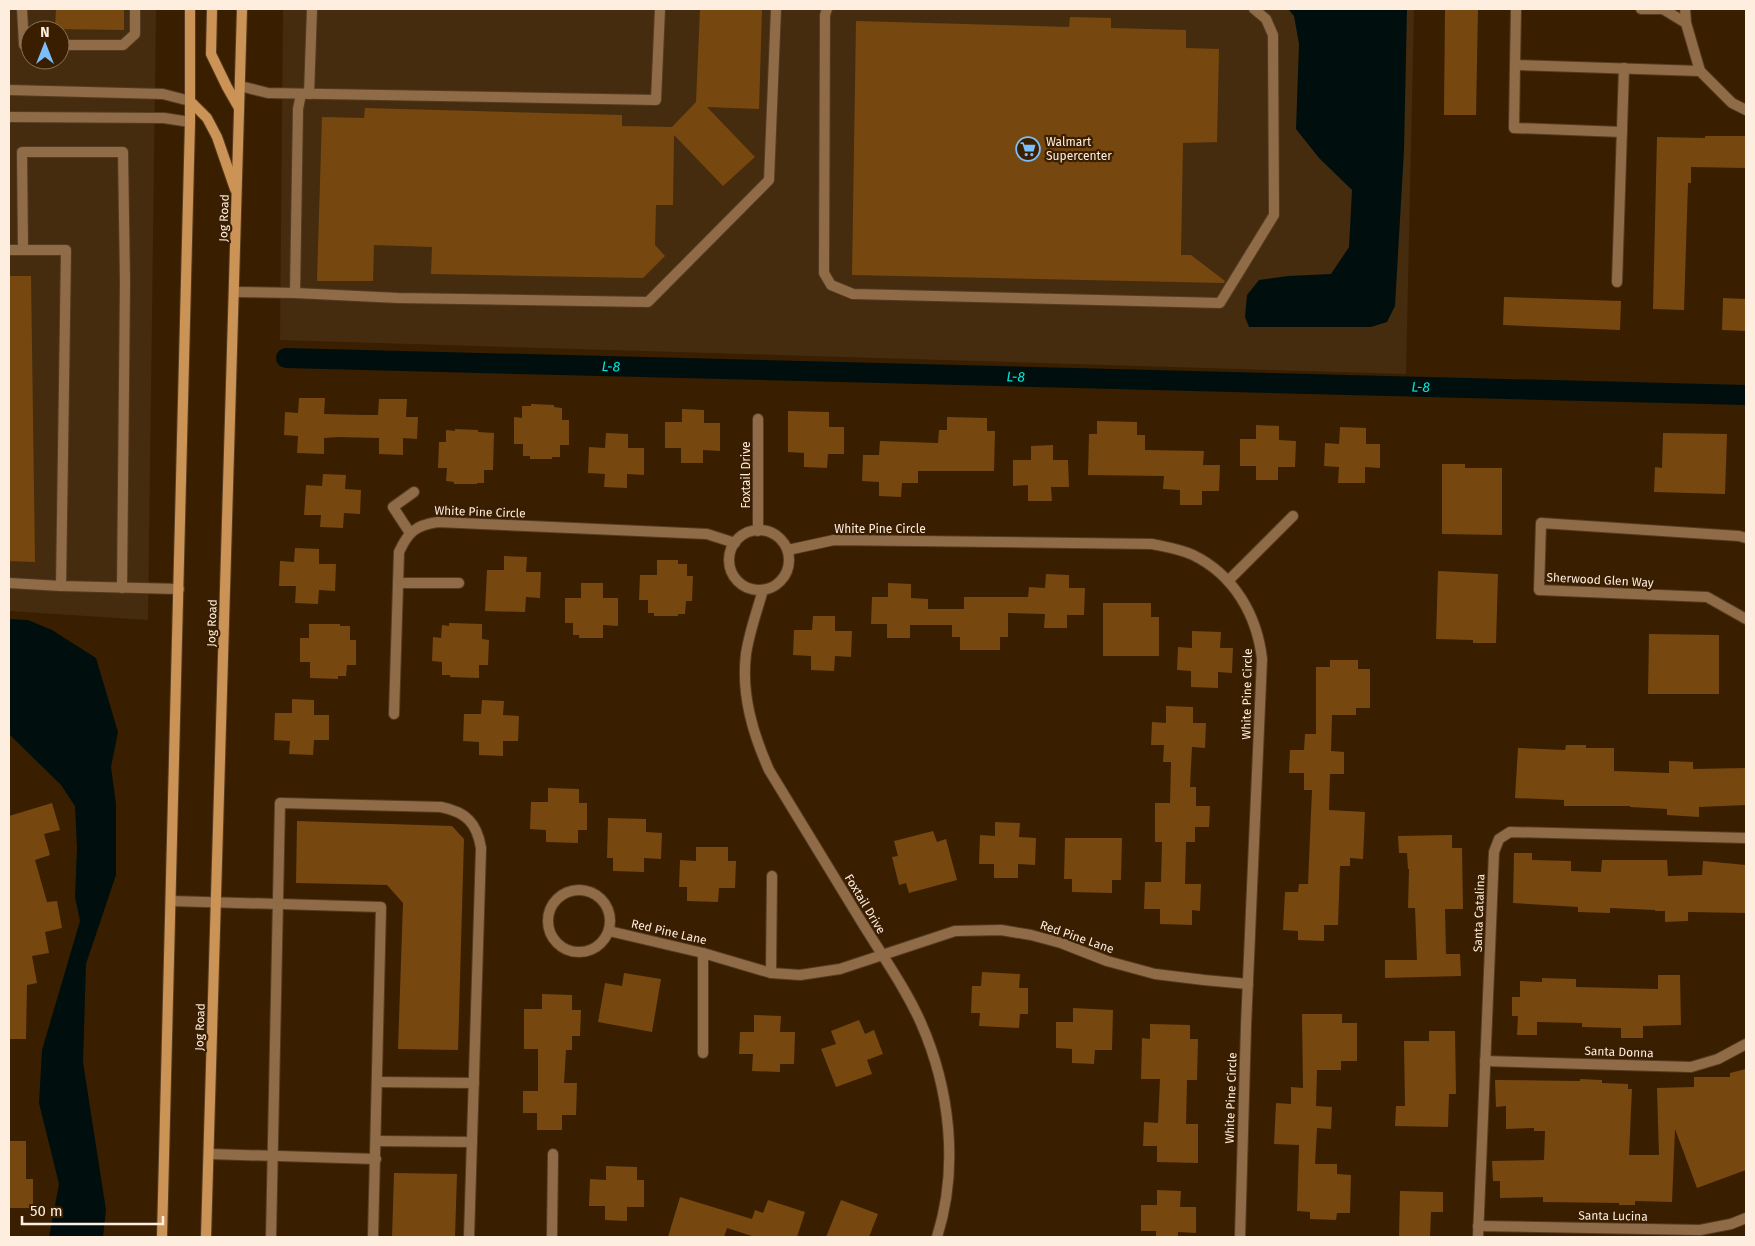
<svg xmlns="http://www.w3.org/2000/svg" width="1755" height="1246" font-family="'Fira Sans',sans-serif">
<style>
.built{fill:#462c0e;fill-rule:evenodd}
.water{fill:#000f0d}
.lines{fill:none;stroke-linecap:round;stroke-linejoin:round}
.canal{stroke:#000f0d;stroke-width:20}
.building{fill:#76480f}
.lane-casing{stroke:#553b1f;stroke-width:12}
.street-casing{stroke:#553b1f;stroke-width:12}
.secondary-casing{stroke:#553b1f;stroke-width:12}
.lane{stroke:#8f6c47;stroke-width:10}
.street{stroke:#8f6c47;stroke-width:10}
.secondary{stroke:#cc9356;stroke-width:10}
.labels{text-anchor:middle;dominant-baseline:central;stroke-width:4.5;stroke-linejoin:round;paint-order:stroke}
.poi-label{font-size:12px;fill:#fdeee0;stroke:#3a1e00;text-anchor:start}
.street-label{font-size:12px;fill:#fdeee0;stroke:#3a1e00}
.water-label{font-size:14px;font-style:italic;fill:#00e6d7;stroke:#3a1e00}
</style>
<rect width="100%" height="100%" fill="#3a1e00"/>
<g class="built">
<path d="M9,9H156L148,620L9,611ZM30,30H60V60H30Z"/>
<path d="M283,9H1414L1406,374L280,340Z"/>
</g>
<g class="water">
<path d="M1288,9H1407L1404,150L1395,306L1387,322L1371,327H1249L1245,317L1247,295L1259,280L1288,276L1331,274L1349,247L1352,190L1319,158L1296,129L1299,44L1294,16Z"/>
<path d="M9,619L28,620L52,630L96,658L118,732L111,767L116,804V875L86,964L83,1062L106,1210L103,1237H49L59,1184L39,1103L42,1050L80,921L75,897L77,848L75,806L61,785L9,734Z"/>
</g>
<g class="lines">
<path class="canal" id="s1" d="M286,358L1746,395"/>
</g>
<g class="building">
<path d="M56,9H124V30L55,29Z"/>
<path d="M700,9H762L759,109L707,107L755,157L723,186L674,135L673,205H656L655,245L665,256L643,278L431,274L432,247L374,245L373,281H317L322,117L364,118L365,108L622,115V126L672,127L696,102Z"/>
<path d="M1445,9H1478L1476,115H1444Z"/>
<path d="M1070,17L1111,18V28L1186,30V48L1219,49L1217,142L1183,143L1181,255H1191L1225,281L1224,283L852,275L856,21L1069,27Z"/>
<path d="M1705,136H1746V168L1691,167V183H1688L1684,310L1653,309L1657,137L1705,138Z"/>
<path d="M9,276H31L35,562L9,561Z"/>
<path d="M1504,297L1621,301L1620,330L1503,325Z"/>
<path d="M1723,298L1746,299V331L1722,330Z"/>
<path d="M299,398H325L324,414L364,415H378L379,399H407L406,417H418L417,439L403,438V455L379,454V438L338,437L324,438V454L297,453L298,436L284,435L285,412L298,413Z"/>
<path d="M531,404L554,405V407L562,408V420H569V445H560V457H552V459H530V456H523V444H514V417L522,418V406H531Z"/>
<path d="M682,409L704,410V423H720V451L703,450V463H681V448H665V422H682Z"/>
<path d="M788,411L829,412V427H844V454H828L827,468L804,467V453L788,452Z"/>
<path d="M947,417L987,418V431H995L994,471H918V483H902L901,497L879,496V482L862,481L863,455H879L880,441L938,443L939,430H947Z"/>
<path d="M1097,421L1137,422V435H1145V450L1204,451L1203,465H1220L1219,491H1202V505H1180V490L1163,489L1164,476L1088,475L1089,434H1097Z"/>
<path d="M1256,425L1279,426V440L1296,441L1295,467H1278V480H1256V466H1240V439H1256Z"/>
<path d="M1340,427L1366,428V444H1380V468L1365,467V483H1338L1339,467L1324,466L1325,443L1339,444Z"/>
<path d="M455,429L478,430V432L494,433L493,470H484V483H477V484H454V482L446,481L447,468H438L439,442H446V430L455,431Z"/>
<path d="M606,433L628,434V448H644V475L627,474V488L604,487L605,474L588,473L589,447L605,448Z"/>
<path d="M1663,433L1727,434L1725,494L1654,492L1655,467L1662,468Z"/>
<path d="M1053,445V460H1068L1069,487H1051L1052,501H1028V485L1013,486V460H1031V446Z"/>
<path d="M1442,464H1465V468H1502V535L1442,534Z"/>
<path d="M323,474L346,475L345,489L361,490L360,514L344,513L343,528L320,527L321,515H304L306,485L322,486Z"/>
<path d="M295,548L319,549V564H336L335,591L319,590L318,604L295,603L296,586H279L280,561L294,562Z"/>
<path d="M504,556L527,557L526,572H541L540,598L526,597L525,612L485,611L487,570H504Z"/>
<path d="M657,560H678V564H687V576H693L692,601H686L685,614H678V616H654V613H648V600H639L640,575H657Z"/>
<path d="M1438,571L1498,574L1496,643H1473V640L1436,639Z"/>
<path d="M1046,574L1069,575V588H1085L1084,615H1067V628H1044L1045,614L1008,613V637H1000V650H960V637H952V625H910V638H887V624H871L872,597H888V583L911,584V598L928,599V609H964V597H1028L1029,587L1045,588Z"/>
<path d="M581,583H603V598H618V626L603,625V638H579V635H573V623H565V598H581Z"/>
<path d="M1103,603H1151V617H1159V656H1103Z"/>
<path d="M813,616H835V631H852L851,657L835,656L834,671L811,670V656L793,655L794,630H812Z"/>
<path d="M449,623L482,624V639L489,640L488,665H479V678L450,677V675H442V662L432,661L433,637L441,638L442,625L449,626Z"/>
<path d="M309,624H340V626H350V640H356V665H347L346,676H338V679L310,678V662H300V638H309Z"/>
<path d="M1192,631L1221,632L1220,648H1233L1232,673L1218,672V688L1191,687V671L1177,670L1178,647L1192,648Z"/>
<path d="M1649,634L1719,635V694H1648Z"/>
<path d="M1330,660H1358V669H1370V708H1356V715H1332L1331,751L1344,752V774H1330L1329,810L1365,812L1363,859L1350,858V866H1340L1338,925H1324V941L1298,940V931L1283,930L1285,892H1298L1299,884H1308L1312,790H1304V773H1289L1290,750H1304L1305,734H1316V667H1330Z"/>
<path d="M292,699L314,700V715H329V740H314L313,755L289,754L290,741L274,740L275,713H292Z"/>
<path d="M482,700L504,701L503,715L519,716L518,741H503V756L479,755V742L463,741L464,714H481Z"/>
<path d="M1166,706L1193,707V723H1206L1205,748L1192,747L1190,787H1196V806H1210L1209,827H1195V842H1186L1185,884H1201L1200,911L1192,910V925L1160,924V909H1144L1145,882H1161L1162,842H1155V803H1170L1171,762H1163L1164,745H1151L1152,722L1166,723Z"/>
<path d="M1566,745H1586V748H1614V771L1669,773V761L1693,762V769L1746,768V805L1699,807V817L1667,815V809L1630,807V806H1564V800L1515,798L1518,748L1565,750Z"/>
<path d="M548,788L579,789V803H587V830H578V843L546,842V830L530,829L531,802H548Z"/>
<path d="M52,803L60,830L44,834L50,855L35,860L47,902L57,901L62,928L45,932L49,953L32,956L37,983L27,985L26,1039H9V816Z"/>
<path d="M608,818L646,819V832L662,833L661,859L644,858V872L613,871V858H607Z"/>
<path d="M297,821L452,826L464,839L458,1050L398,1049L403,903L387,885L296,883Z"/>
<path d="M995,822L1020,823L1019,837L1036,838L1035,865L1018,864V878H994V864H979L980,835L995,836Z"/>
<path d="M933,831L937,842L946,839L957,880L909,893L906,883L899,885L892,857L898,856L894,841Z"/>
<path d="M1452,835V848H1462L1463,909H1445L1446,954H1460L1461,976L1385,978V960H1417L1415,908H1408L1409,869H1408L1407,853H1399L1398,836Z"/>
<path d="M1065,838H1122L1121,880H1112V893L1072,892V879H1064Z"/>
<path d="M696,847H728V861H736L735,888H719L718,902L687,901V887H679L680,860L696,861Z"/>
<path d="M1514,853H1532V860L1571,861V871L1601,872L1602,860H1667L1668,876L1702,875L1703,861L1746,865V913L1688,912V921L1665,922V911H1655V910L1610,908V913L1578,912V907L1513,903Z"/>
<path d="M982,972L1020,974L1019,988H1028V1014H1020L1019,1028L979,1026L980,1013H971L972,986H981Z"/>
<path d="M624,973L661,979L652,1032L598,1022L605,983L622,986Z"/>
<path d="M1658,975H1680L1681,1025L1643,1026V1038H1621V1028L1582,1027V1023L1537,1022V1035H1517L1518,1016H1512V997H1520V981L1542,982V978L1576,979V987L1658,989Z"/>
<path d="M542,994L572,995V1010H581L580,1036H572V1050H566L564,1083H577L576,1115H562V1130H537V1113H523V1091H538V1049H524V1009H542Z"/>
<path d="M1073,1008L1113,1010L1112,1050H1095L1094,1064L1072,1063V1049L1056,1048V1022H1073Z"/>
<path d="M1302,1014H1342V1023H1357V1061H1341V1070H1317L1316,1106L1332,1107L1331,1129L1317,1128L1315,1164H1337V1174L1351,1175L1350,1213H1337L1336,1220L1310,1219V1212L1297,1211L1299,1145L1274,1144L1276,1103L1291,1104V1087L1303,1088Z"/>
<path d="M754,1015L781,1016L780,1032H795L794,1064H780V1072L752,1071L753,1054H739L740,1032H754Z"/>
<path d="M859,1020L865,1034L874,1030L883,1054L867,1060L872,1074L836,1087L821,1049L836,1044L831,1031Z"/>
<path d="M1150,1024L1190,1025V1039H1198L1197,1080H1187L1186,1124H1198V1163L1157,1162V1146H1143L1144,1122L1158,1123L1160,1079H1141L1142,1038L1150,1039Z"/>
<path d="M1429,1031H1455L1456,1094H1449L1448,1127L1395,1126L1396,1106H1405L1404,1041H1429Z"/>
<path d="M1746,1069V1170L1697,1188L1675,1129L1672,1202L1635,1201V1205H1619V1203L1543,1202V1197L1500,1198V1181H1493L1492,1161L1544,1160L1545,1131H1534V1128L1506,1129V1106L1496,1107L1495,1080L1580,1081V1079L1602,1080V1083L1628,1084V1089H1632L1629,1155H1659L1657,1088L1694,1087V1077H1730V1073Z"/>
<path d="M9,1141H26V1179H33V1208H9Z"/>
<path d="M606,1166L637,1167V1180H644V1207H627V1221L605,1220V1206H589L590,1179L606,1180Z"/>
<path d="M394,1173L457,1174L455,1237H392Z"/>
<path d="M1157,1190L1181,1191L1180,1207H1196V1233L1178,1232V1237H1156V1231H1141V1205H1157Z"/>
<path d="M1400,1191L1443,1192V1212H1431L1430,1237H1399Z"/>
<path d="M680,1197L752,1219L755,1210L763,1213L768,1200L805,1212L797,1237H755L727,1228L724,1237H668Z"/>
<path d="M841,1200L878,1214L869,1237H826Z"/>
</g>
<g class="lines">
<g class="lane-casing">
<g id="lane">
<path d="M22,9L24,45H30"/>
<path d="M827,9L825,15L824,273L831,285L853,294L1220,303L1274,215L1273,35L1266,19L1254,9"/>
<path d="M1516,9L1515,65L1700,71"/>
<path d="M1641,9H1663L1686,23"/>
<path d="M1685,9L1686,23L1700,71L1732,103L1746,110"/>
<path d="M60,45H123L135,34V9"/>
<path d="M1515,65L1514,128L1622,132"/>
<path d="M240,86L268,93L656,100L660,9"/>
<path d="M9,90L163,94L190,101"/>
<path d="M309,94L312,9"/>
<path d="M9,117L164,118L190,122"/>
<path d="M9,250H66L61,586L179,589"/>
<path d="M23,250L22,152H123L125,282L122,588"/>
<path d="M1617,282L1624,68"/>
<path d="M234,292L295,293L398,298L648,302L769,180L776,9"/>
<path d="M295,293L298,109L301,94"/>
<path d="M758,419V531"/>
<circle cx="759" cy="560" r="30"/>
<path d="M410,533L393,507L414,492"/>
<path d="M1746,538L1739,536L1541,523L1539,590L1707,597L1746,619"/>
<path d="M788,550L834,540L1152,544C1166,547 1180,549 1193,555C1234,575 1257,615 1262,659L1246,1026L1240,1237"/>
<path d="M1228,581L1293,516"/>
<path d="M9,583L61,586"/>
<path d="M398,583H459"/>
<path d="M763,590C757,611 749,633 746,654C741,695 753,734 769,770C799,819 828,867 858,916C879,951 904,985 921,1023C950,1089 959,1168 937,1237"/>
<path d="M394,714L399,552C408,532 416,525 438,522L707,534L735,543"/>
<circle cx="579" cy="921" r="31"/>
<path d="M171,901L381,907L373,1237"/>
<path d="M609,931L703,953L771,973L800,975L840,969L955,931L1001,930L1031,935L1061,943L1107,961L1155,974L1204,980L1248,984"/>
<path d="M771,973L772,876"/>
<path d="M703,1053V953"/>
<path d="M377,1082L474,1083"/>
<path d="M376,1141L472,1142"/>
<path d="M209,1154L376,1159"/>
<path d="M271,1237L280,803L441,807C466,812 477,823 481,848L469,1237"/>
<path d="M552,1237L553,1154"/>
</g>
</g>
<g class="street-casing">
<g id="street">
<path d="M1485,1061L1691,1067L1718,1059L1746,1044"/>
<path d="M1478,1226L1700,1230L1731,1224L1746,1218"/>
<path d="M1478,1237L1494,852L1499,839L1510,832L1746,838"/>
</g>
</g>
<g class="secondary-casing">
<g id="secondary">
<path d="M212,9L211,54L227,87L239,108"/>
<path d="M190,101L207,118L217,137L235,189"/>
<path d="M162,1237L190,122V9"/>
<path d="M206,1237L242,9"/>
</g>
</g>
<use href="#lane" class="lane"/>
<use href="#street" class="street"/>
<use href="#secondary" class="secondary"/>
</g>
<defs>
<g id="supermarket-ring" transform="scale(1.25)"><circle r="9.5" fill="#3a1e00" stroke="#7cbef9" stroke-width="1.5"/><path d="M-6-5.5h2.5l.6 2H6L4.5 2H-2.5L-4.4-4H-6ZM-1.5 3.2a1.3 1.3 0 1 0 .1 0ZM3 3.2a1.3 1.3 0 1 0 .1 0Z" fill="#7cbef9"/></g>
</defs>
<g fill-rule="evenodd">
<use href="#supermarket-ring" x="1028" y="149"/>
</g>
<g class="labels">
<g class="poi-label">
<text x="1046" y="142">Walmart<tspan x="1046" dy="14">Supercenter</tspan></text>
</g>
<g class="street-label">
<text transform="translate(224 218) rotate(-88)">Jog Road</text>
<text transform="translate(746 475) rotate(-90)">Foxtail Drive</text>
<text transform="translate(480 512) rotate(2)">White Pine Circle</text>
<text x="880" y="529">White Pine Circle</text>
<text transform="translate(1600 580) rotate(3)">Sherwood Glen Way</text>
<text transform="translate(212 623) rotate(-88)">Jog Road</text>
<text transform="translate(1247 694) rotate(-89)">White Pine Circle</text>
<text transform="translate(865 904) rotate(59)">Foxtail Drive</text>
<text transform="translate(1479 913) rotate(-88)">Santa Catalina</text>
<text transform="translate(669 932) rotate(13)">Red Pine Lane</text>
<text transform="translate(1077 937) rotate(19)">Red Pine Lane</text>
<text transform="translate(200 1027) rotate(-88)">Jog Road</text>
<text transform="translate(1619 1052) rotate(2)">Santa Donna</text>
<text transform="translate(1231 1098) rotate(-88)">White Pine Circle</text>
<text transform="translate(1613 1216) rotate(1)">Santa Lucina</text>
</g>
<g class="water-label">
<text stroke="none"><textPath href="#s1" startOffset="325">L-8</textPath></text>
<text stroke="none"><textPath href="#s1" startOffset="730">L-8</textPath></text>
<text stroke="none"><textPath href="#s1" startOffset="1135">L-8</textPath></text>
</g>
</g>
<rect width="1755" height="1246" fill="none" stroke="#fdeee0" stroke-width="20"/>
<g transform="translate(45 45)"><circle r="24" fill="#3a1e00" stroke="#88715a"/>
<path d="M0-4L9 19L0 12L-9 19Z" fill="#7cbef9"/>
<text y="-8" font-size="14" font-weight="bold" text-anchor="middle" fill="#fdeee0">N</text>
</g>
<path d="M22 1216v8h141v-8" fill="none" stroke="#fdeee0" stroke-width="2.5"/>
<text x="30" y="1216" font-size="15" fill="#fdeee0" stroke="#3a1e00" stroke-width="4" paint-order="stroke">50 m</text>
</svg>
